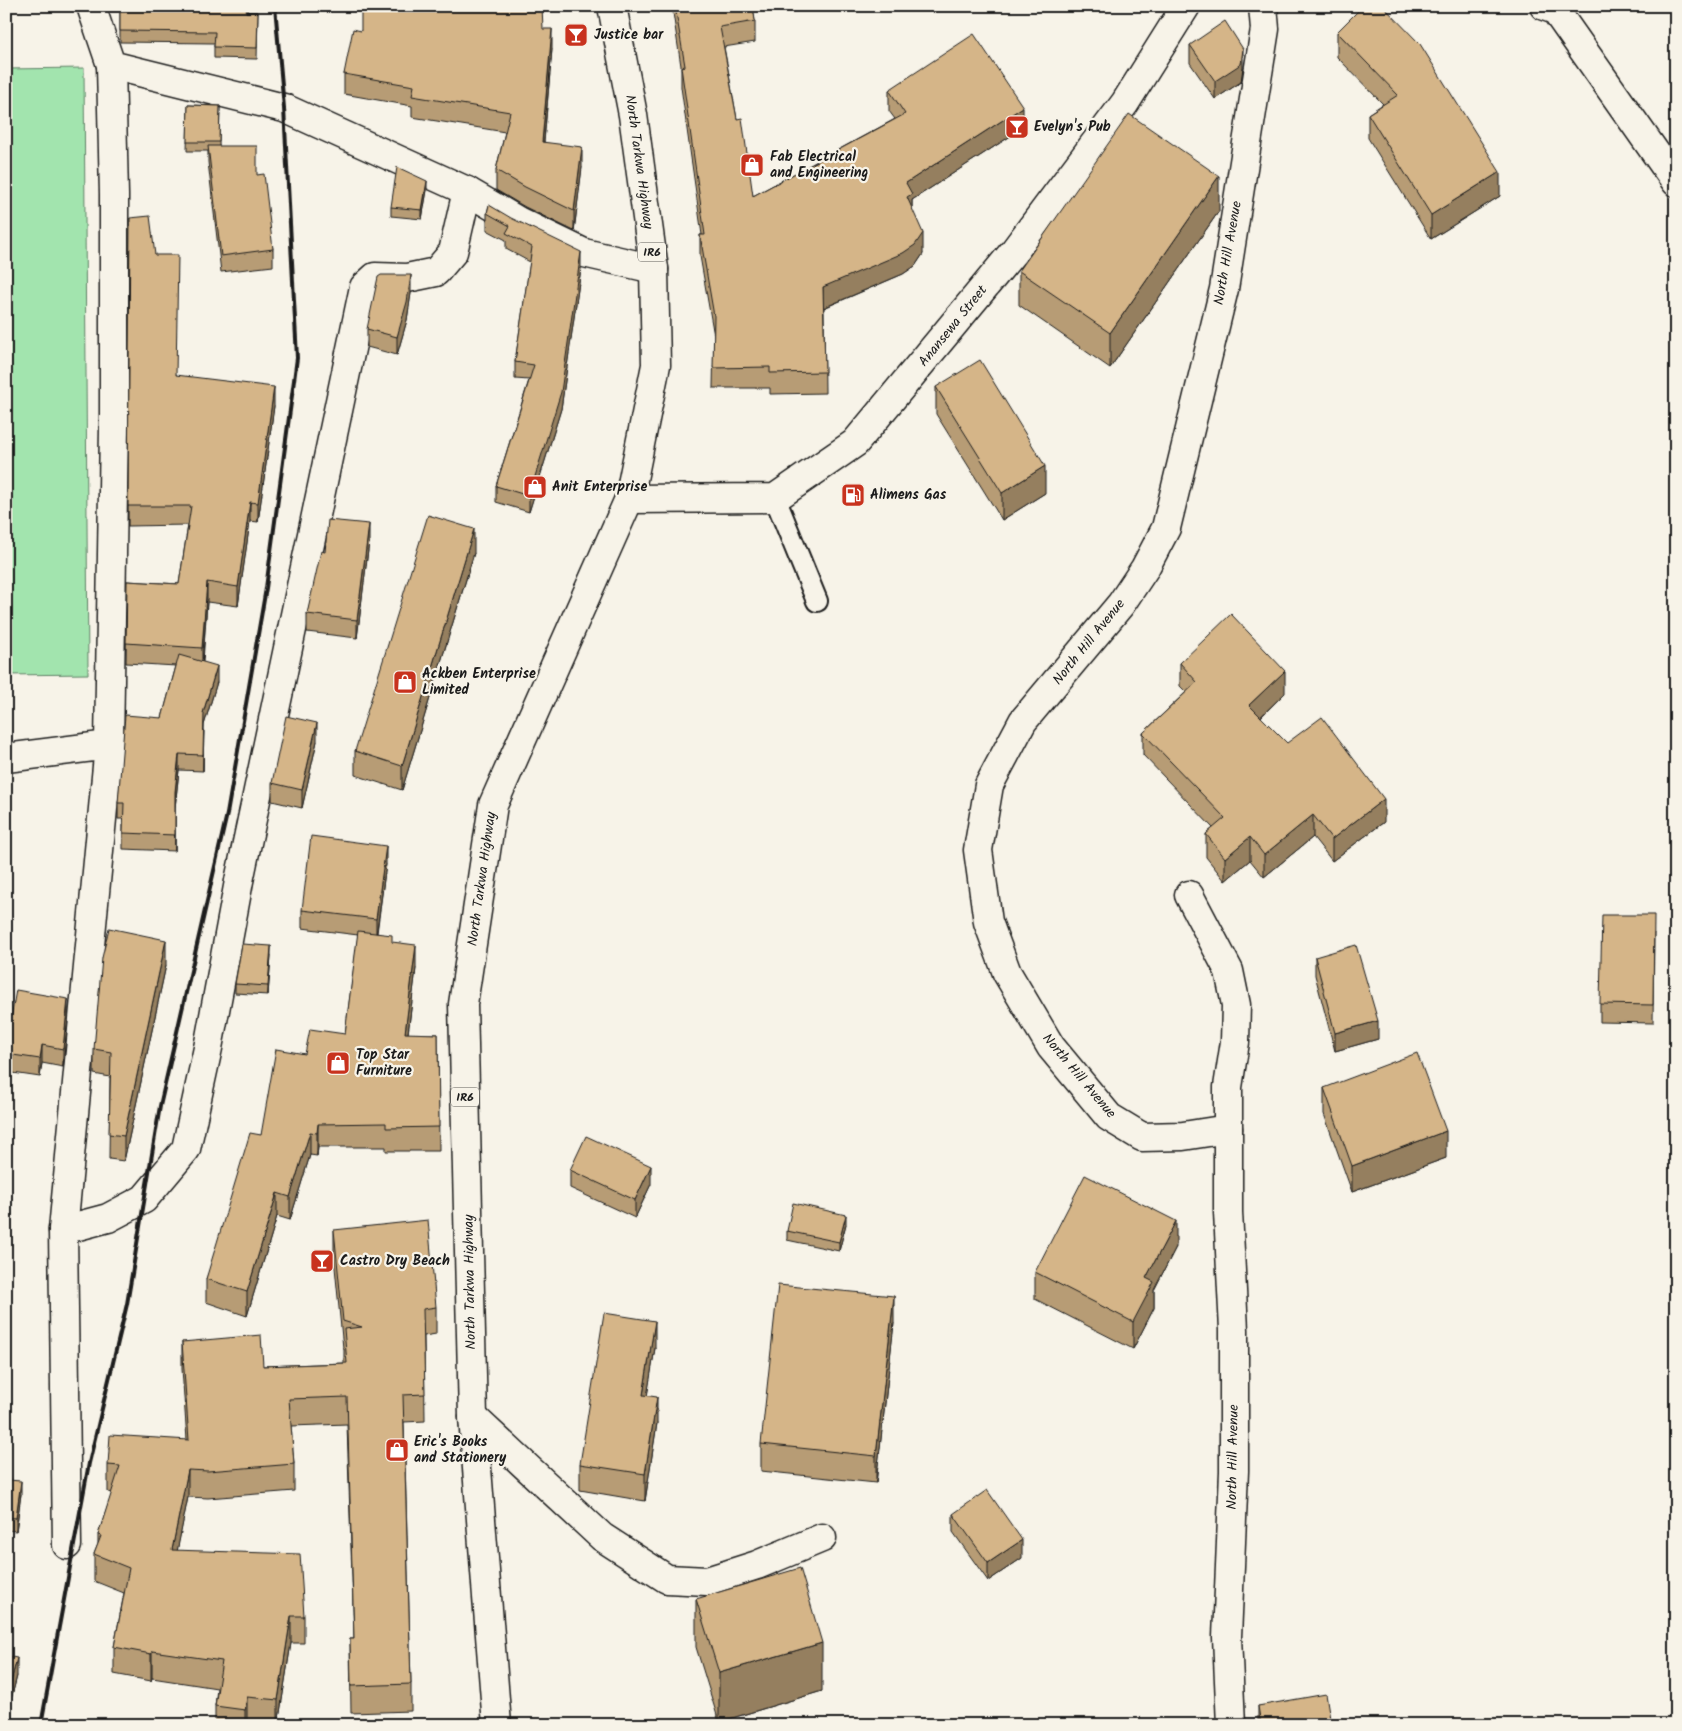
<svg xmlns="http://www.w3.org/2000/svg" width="1682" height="1731" font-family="Kalam,sans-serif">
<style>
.green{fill:#a2e4ae;stroke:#5f8065}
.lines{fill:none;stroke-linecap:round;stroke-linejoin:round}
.service-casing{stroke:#1c1c1c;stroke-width:24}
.minor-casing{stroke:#1c1c1c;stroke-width:31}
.primary-casing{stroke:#1c1c1c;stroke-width:31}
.service{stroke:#f7f3e8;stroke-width:20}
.minor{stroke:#f7f3e8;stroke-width:28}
.primary{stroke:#f7f3e8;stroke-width:28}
.rail{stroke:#1c1c1c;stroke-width:4}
.wall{fill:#b79c75;stroke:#1c1c1c}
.shaded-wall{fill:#957f5f;stroke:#1c1c1c}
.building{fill:#d5b588;stroke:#1c1c1c}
.labels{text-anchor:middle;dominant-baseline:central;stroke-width:4.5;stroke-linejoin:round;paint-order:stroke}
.shield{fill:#f7f3e8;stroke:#5e5c59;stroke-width:1}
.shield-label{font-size:12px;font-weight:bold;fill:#1c1c1c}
.poi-label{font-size:14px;font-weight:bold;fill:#1c1c1c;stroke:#f7f3e8;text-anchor:start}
.street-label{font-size:14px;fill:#1c1c1c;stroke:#f7f3e8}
</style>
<rect width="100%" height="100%" fill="#f7f3e8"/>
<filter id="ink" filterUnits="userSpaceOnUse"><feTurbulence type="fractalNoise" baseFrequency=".02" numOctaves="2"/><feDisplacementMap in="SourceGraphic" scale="10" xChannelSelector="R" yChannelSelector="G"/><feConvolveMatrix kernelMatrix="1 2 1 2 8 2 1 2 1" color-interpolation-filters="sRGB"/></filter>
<g filter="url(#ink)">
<path class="green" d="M84,68L88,674L6,675V69Z"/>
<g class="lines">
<g class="service-casing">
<path id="service" d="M775,498L817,601"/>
</g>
<g class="minor-casing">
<g id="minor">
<path d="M91,6L111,65L284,108L467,191L518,221L584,253L654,269"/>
<path d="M1544,6L1555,10L1676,182"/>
<path d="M629,499L775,498L855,443L1015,250L1125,103L1186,6"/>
<path d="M6,758L109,745"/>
<path d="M1189,895L1229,971L1236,1005L1235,1042L1228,1087V1212L1234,1330V1471L1227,1637L1231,1725"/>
<path d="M1228,1129L1183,1136L1142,1137L1109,1117L1051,1047L1007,973L988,922L978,850L989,785L1023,721L1121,604L1145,568L1166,528L1224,289L1265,29L1263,6"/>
<path d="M63,1230L108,1218L144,1199L186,1149L208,1048L239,881L364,287L375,277L407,278L436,272L453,252L467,191"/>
<path d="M473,1417L602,1537L667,1579L707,1581L757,1565L822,1538"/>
<path d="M67,1545L63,1230L109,745L114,427V195L111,65"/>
</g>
</g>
<g class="primary-casing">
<path id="primary" d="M497,1725L473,1417L463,1004L493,805L629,499L656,365L654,269L633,115L612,6"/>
</g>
<use href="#service" class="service"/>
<use href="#minor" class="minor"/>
<use href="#primary" class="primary"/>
<path class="rail" d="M41,1725L89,1463L127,1304L160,1106L227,814L266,588L297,358L284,108L275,6"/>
</g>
<g class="wall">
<path d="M120,6H249L248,12H258L257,59L214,58V43L120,42Z"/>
<path d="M672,6H753L755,21V42L724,47L737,119L753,196L895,119L889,111V90L1023,128L912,200V208L923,254L915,266L903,274L824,308L825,393L770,394V388H713L714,336L700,256V235H702L681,87V66Z"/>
<path d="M543,29L552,49L544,142L582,167L574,231L525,207L496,190V170L505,132L412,117V106L344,94V74L361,31Z"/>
<path d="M1337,32L1500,196L1431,239L1368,138V114L1383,104L1337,57Z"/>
<path d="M1190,45L1243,67L1241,82L1215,99L1190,63Z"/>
<path d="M188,105L220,106L219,146L257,175L273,249V266L221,272L208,162V151H187Z"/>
<path d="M427,190L422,219L391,216V207Z"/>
<path d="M489,205L581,268L561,409L529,512L496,502V486L529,380L515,379V362L530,262L506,249V240L487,230V213Z"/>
<path d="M1219,211L1110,368L1019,305V271Z"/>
<path d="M130,218L155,255L176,375L274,406L258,522L250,521L238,606L207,602L203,662L217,682L204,725L203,771L179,770L175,808V851L123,849V819H118V803L162,718L176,666L126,663L127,581L179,584L188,525L128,526Z"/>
<path d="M411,293L407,320L397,355L367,347V329Z"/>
<path d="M936,387L1045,493L1002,520L936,414Z"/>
<path d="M1676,415V451L1671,445V418Z"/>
<path d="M369,542L357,638L307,632V614L325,552Z"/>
<path d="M474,553L402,790L355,775V751Z"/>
<path d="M1180,663L1285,693L1261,717L1287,743L1384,822L1332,861L1313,837L1264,877L1250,860L1225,881L1206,857V834L1213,828L1143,755V733L1186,692L1180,686Z"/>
<path d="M317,741L302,808L272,801V783Z"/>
<path d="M386,864L377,933L392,942L416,968L408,1034H438L439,1151H386V1147H318L317,1156L310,1155L290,1220L277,1216L247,1316L206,1302V1279L261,1135L305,1054L345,1034L358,935L302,928V910Z"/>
<path d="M1654,933L1653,1023L1600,1022V1004Z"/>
<path d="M271,955L268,995L235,993V984Z"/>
<path d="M1315,957L1378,1039L1335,1051L1315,975Z"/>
<path d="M166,965L124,1161L109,1159L110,1077L94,1074V1049Z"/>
<path d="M68,1017L63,1067L42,1063L40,1077L6,1072V1046Z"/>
<path d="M1324,1088L1446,1158L1352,1192L1324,1114Z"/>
<path d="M570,1170L651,1184L635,1218L570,1188Z"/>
<path d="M846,1224L839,1251L787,1240V1231Z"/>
<path d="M334,1230L436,1307V1334L424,1336L425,1421L404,1422L411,1684V1711L351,1713L350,1639H354L347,1424L291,1426L294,1464V1491L208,1498L188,1497L177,1550L304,1616V1643H291L278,1725H215V1706L217,1688L152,1678L151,1681L114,1674V1647L124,1593L94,1581V1554L98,1544V1535L112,1493L108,1492V1465L187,1440L182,1369V1342L263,1366L344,1363V1348H343L334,1257Z"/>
<path d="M1176,1247L1154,1290V1308L1133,1349L1035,1299V1272Z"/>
<path d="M894,1323L876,1483L761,1471V1444Z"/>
<path d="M655,1348L647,1395L657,1423L645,1501L580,1490V1464Z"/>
<path d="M6,1412L11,1425L8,1480L21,1494L16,1531L6,1530Z"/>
<path d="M953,1514L1022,1558L988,1581L953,1532Z"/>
<path d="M696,1599L822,1691L719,1722L696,1647Z"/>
<path d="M6,1656L17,1676L9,1707L6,1706Z"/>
<path d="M1258,1706L1331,1725H1258Z"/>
</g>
<g class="shaded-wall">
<path d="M247,6H249L246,23V12Z"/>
<path d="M552,29V49L542,162V142Z"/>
<path d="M1243,49V67L1241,82L1215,99V81Z"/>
<path d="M1023,107V128L912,200V215L906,204V183Z"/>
<path d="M582,147V167L574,231V211Z"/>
<path d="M1500,172V196L1431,239V215Z"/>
<path d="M1219,176V211L1110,368V333Z"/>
<path d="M427,181V190L422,219V210Z"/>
<path d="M923,233V254L915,266L903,274L823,308V287Z"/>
<path d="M581,252V268L561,409L529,512V496Z"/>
<path d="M411,275V293L407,320L397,355V337Z"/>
<path d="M274,387V406L258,522V503Z"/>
<path d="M1045,466V493L1002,520V493Z"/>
<path d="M250,502V521L238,606V587Z"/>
<path d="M369,524V542L357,638V620Z"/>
<path d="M474,529V553L402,790V766Z"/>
<path d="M207,582V602L202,667V648Z"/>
<path d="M217,666V682L204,725L203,771V713Z"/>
<path d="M1285,671V693L1249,728V705Z"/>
<path d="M317,723V741L302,808V790Z"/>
<path d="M179,754V770L175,808V851V792Z"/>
<path d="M1384,799V822L1332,861V839Z"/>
<path d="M1313,815V837L1264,877V855Z"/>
<path d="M1250,837V860L1225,881V858Z"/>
<path d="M386,846V864L376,937V919Z"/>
<path d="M166,940V965L124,1161V1136Z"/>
<path d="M416,945V968L405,1057V1033Z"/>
<path d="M271,946V955L268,995V986Z"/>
<path d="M68,999V1017L63,1067V1049Z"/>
<path d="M1378,1021V1039L1335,1051V1033Z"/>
<path d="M42,1045V1063L40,1077V1059Z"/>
<path d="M318,1124V1147L317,1156V1133Z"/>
<path d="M1446,1131V1158L1352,1192V1166Z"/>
<path d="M310,1132V1155L290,1220V1197Z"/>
<path d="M651,1166V1184L635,1218V1200Z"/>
<path d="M277,1193V1216L247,1316V1292Z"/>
<path d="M846,1215V1224L839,1251V1242Z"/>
<path d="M1176,1221V1247L1154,1290V1308L1133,1349V1322L1146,1278Z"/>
<path d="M8,1228V1246L6,1267V1249Z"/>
<path d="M894,1296V1323L876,1483V1456Z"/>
<path d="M655,1321V1348L643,1421V1395Z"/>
<path d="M657,1397V1423L645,1501V1474Z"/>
<path d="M11,1412V1425L8,1492V1480Z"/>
<path d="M188,1470V1497L172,1577V1550Z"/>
<path d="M21,1481V1494L16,1531V1518Z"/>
<path d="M1022,1540V1558L988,1581V1563Z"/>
<path d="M291,1616V1643L278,1725V1700Z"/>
<path d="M822,1643V1691L719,1722V1673Z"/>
<path d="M152,1651V1678L151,1681V1654Z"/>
<path d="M17,1658V1676L9,1707V1689Z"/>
<path d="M247,1697V1725H245V1710Z"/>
</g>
<g class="building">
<path d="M120,6H247L246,12H258L257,48L214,47L215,32L120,31Z"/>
<path d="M361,6H542L543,29H552L542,142L582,147L574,211L525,187L496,170L510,112L412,96L414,86L344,74L353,29L361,31Z"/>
<path d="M675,6H753L755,21L720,27L737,119L742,118L753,196L905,114L889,90L974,34L1023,107L906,183L912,194L907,197L923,233L915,245L903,253L823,287L825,372L770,373V367L713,368L714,316L700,235H705L681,67L685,66Z"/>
<path d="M1363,6H1383L1420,44L1500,172L1431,215L1368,114L1398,95L1337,32Z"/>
<path d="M1225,21L1243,49L1241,64L1215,81L1190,45Z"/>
<path d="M188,105L220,106L219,142H187Z"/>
<path d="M1129,114L1219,176L1110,333L1019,271Z"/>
<path d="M208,146H257V175L264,174L273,249L221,256Z"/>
<path d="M397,167L427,181L422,210L391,207Z"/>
<path d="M489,205L511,218L581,252L561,392L529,496L496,486L534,365L515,362L532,247L506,233L510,226L487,213Z"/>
<path d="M150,216L155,255H178L176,375L274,387L258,503L250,502L238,587L207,582L202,648L126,643L127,581L179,584L191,506H128L130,218Z"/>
<path d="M381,275H411L407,302L397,337L367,329L378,277Z"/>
<path d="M980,360L1045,466L1002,493L936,387Z"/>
<path d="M1676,415V425L1671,418Z"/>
<path d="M428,515L474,529L402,766L355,751Z"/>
<path d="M328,520L369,524L357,620L307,614L321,551L325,552Z"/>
<path d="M1231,614L1285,671L1249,705L1287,743L1322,717L1384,799L1332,839L1313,815L1264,855L1250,837L1225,858L1206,834L1225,818L1143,733L1197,682L1180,663Z"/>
<path d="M179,655L217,666L203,713H204L203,755L179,754L175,792V835L123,833L124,803H118L125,715L162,718Z"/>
<path d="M286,716L317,723L302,790L272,783Z"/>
<path d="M311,836L386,846L376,919L302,910Z"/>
<path d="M1602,915H1654L1653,1005L1600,1004Z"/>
<path d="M109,928L166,940L124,1136L109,1134L111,1052L94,1049L102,958Z"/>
<path d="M358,931L392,935V942L416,945L405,1033L438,1034L439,1127L386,1128V1123L318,1124L317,1133L310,1132L290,1197L277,1193L247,1292L206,1279L250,1133L261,1135L276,1049L305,1054L310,1029L345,1034Z"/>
<path d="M242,944L271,946L268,986L235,984Z"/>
<path d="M1356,945L1378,1021L1335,1033L1315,957Z"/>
<path d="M16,990L68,999L63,1049L42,1045L40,1059L6,1054V1046Z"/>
<path d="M1417,1053L1446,1131L1352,1166L1324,1088Z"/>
<path d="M586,1136L651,1166L635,1200L570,1170Z"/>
<path d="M1085,1175L1176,1221L1146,1278L1154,1282L1133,1322L1035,1272Z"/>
<path d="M793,1203L846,1215L839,1242L787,1231Z"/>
<path d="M428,1220L436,1307L423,1309L425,1394L403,1395L411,1684L351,1686L350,1639H354L347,1397L289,1399L294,1464L208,1471L188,1470L172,1550L300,1554L304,1616H291L278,1700L247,1697L245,1710L215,1706L222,1661L152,1651L151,1654L114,1647L129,1568L94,1554L101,1536L98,1535L120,1466L108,1465L110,1435L189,1440L182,1342L261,1335L263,1366L347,1363L344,1329L362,1327L343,1321L334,1230Z"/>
<path d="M6,1228H8L6,1249Z"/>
<path d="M778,1285L894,1296L876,1456L761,1444Z"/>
<path d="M604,1313L655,1321L643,1395L657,1397L645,1474L580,1464Z"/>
<path d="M6,1412H11L8,1480L21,1481L16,1518L6,1517Z"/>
<path d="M987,1490L1022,1540L988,1563L953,1514Z"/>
<path d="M800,1568L822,1643L719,1673L696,1599Z"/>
<path d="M6,1656L17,1658L9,1689L6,1688Z"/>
<path d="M1326,1694L1331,1725H1261L1258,1706Z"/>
<path d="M104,1721L121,1725H103Z"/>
</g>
</g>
<defs>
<g id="bar-square" transform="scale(1.25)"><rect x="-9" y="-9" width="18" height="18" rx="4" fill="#c8321e" stroke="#f7f3e8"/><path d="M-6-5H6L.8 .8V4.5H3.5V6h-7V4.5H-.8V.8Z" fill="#fff"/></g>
<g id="shop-square" transform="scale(1.25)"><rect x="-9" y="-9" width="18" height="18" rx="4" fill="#c8321e" stroke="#f7f3e8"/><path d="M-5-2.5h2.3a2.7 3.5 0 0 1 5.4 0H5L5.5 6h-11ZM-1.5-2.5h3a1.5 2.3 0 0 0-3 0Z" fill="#fff"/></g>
<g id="fuel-square" transform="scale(1.25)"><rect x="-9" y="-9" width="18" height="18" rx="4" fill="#c8321e" stroke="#f7f3e8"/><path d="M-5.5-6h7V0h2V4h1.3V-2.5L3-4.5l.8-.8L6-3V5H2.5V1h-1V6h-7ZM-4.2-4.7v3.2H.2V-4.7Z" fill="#fff"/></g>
</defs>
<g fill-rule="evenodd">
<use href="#bar-square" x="576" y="35"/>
<use href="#bar-square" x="1017" y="127"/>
<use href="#shop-square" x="752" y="165"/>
<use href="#shop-square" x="535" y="487"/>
<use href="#fuel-square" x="853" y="495"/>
<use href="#shop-square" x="405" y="682"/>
<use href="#shop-square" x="338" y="1063"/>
<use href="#bar-square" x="322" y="1261"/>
<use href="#shop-square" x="397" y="1450"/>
</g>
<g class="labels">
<g class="shield">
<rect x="638" y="242.5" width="28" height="19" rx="4"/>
<rect x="451" y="1087.5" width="28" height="19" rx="4"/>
</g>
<g class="shield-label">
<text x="652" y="252">IR6</text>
<text x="465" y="1097">IR6</text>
</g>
<g class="poi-label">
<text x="594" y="35">Justice bar</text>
<text x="1034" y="127">Evelyn's Pub</text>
<text x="770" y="157">Fab Electrical<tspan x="770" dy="16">and Engineering</tspan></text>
<text x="552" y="487">Anit Enterprise</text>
<text x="870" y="495">Alimens Gas</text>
<text x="422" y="674">Ackben Enterprise<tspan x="422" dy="16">Limited</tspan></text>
<text x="356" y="1055">Top Star<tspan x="356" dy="16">Furniture</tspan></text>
<text x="340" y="1261">Castro Dry Beach</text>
<text x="414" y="1442">Eric's Books<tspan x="414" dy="16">and Stationery</tspan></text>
</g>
<g class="street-label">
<text transform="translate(639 162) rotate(82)">North Tarkwa Highway</text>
<text transform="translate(1228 253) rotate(-80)">North Hill Avenue</text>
<text transform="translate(953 326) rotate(-51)">Anansewa Street</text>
<text transform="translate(1089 642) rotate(-51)">North Hill Avenue</text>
<text transform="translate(482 879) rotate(-82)">North Tarkwa Highway</text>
<text transform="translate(1079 1076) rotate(50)">North Hill Avenue</text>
<text transform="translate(470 1282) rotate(-91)">North Tarkwa Highway</text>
<text transform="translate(1233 1457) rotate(-89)">North Hill Avenue</text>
</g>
</g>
<rect width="1682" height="1731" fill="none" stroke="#f7f3e8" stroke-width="25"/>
<rect x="12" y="12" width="1657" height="1706" fill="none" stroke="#1c1c1c" stroke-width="2" filter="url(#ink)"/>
</svg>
